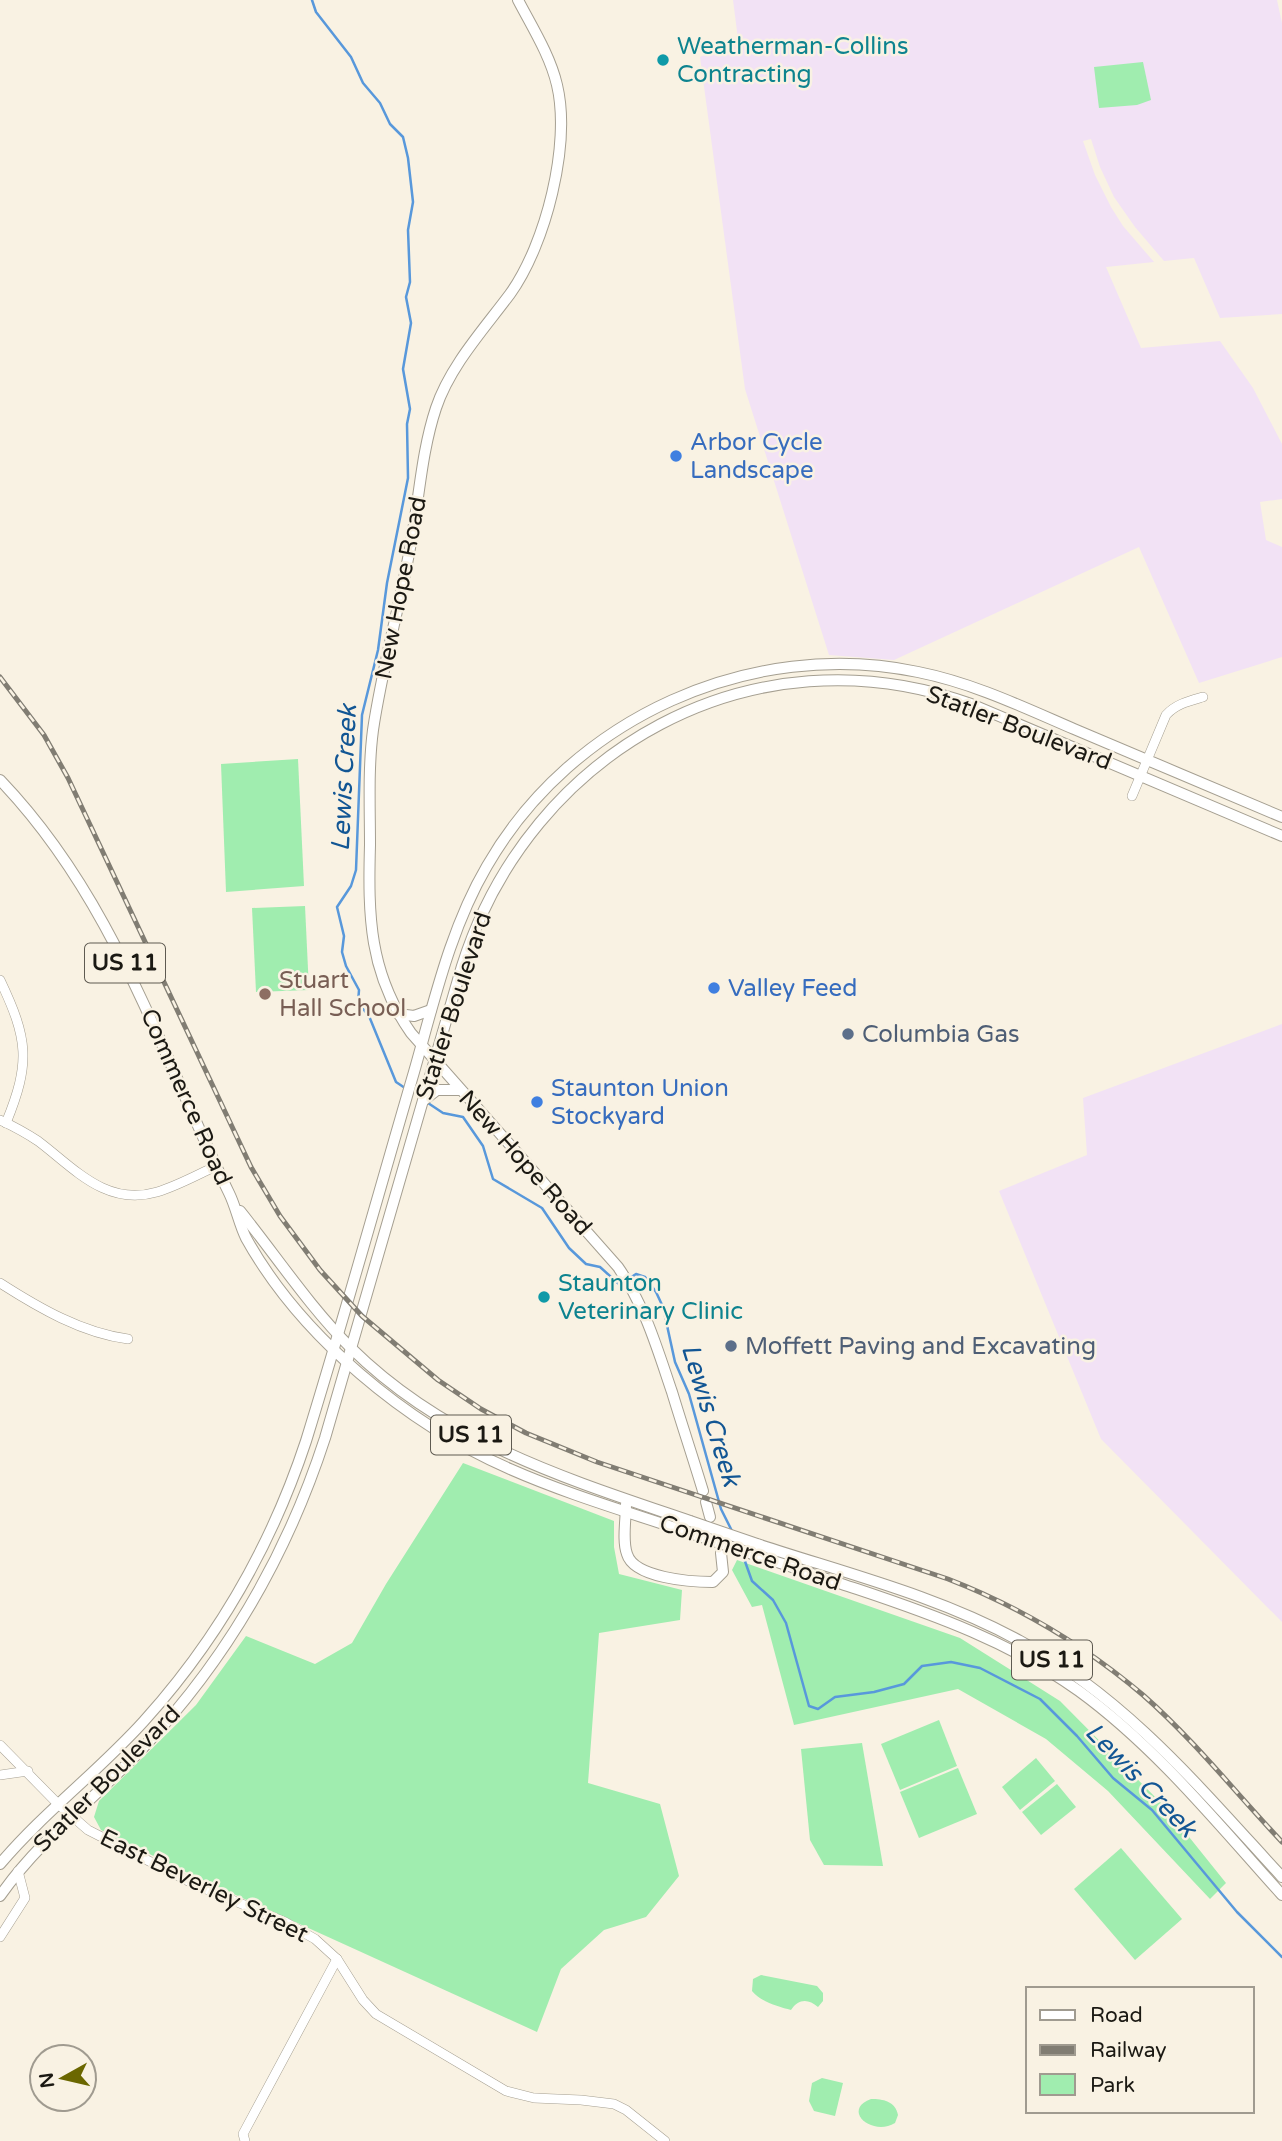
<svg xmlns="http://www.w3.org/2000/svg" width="1282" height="2141" font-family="'Varela Round',sans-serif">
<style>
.industrial{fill:#f2e2f5}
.green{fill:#a0edaf}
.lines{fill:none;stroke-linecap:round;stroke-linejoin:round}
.stream{stroke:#5898db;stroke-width:2.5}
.minor-casing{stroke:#a59f91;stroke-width:10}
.major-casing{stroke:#a59f91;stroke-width:12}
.minor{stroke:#fff;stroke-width:9}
.major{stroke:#fff;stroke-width:10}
.rail-casing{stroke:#817d73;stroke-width:5}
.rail{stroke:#f9f2e3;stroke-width:2.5;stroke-dasharray:8;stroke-linecap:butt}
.major-bridge-casing{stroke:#a59f91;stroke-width:12;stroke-linecap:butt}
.major-bridge{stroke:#fff;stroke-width:10}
.culture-dot{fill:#0f9aa8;stroke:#f9f2e3;stroke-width:2.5}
.shop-dot{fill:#3f7fe0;stroke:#f9f2e3;stroke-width:2.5}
.education-dot{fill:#8d6e63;stroke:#f9f2e3;stroke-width:2.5}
.service-dot{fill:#5c6f8a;stroke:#f9f2e3;stroke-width:2.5}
.labels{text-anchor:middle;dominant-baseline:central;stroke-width:5;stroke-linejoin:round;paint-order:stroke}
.shield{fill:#f9f2e3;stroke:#5e5a51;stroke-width:2}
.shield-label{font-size:23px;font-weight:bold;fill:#1b1913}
.culture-label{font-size:24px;fill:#0d838f;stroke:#f9f2e3;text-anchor:start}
.shop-label{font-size:24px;fill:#366cbe;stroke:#f9f2e3;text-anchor:start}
.street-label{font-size:24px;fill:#1b1913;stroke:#f9f2e3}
.education-label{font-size:24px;fill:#785e54;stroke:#f9f2e3;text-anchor:start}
.service-label{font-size:24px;fill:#4e5e75;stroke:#f9f2e3;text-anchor:start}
.water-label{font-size:26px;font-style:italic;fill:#125694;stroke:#f9f2e3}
</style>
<rect width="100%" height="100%" fill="#f9f2e3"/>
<g class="industrial">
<path d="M733,0H1277L1282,23V314L1220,318L1194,258L1164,261L1135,227L1114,197L1100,167L1091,139L1083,141L1095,175L1111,207L1123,226L1154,262L1106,267L1141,348L1220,341L1253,388L1282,444V499L1260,502L1266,540L1282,547V657L1199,683L1139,547L894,660L829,655L745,389L700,57L738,39Z"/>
<path d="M1282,1024V1622L1101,1439L999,1191L1087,1155L1083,1098Z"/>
</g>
<g class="green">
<path d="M1143,62L1151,100L1137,105L1099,108L1094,67Z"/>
<path d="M298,759L304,886L226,892L221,764Z"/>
<path d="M305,906L309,990L256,992L252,908Z"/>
<path d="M463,1463L614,1521V1547L619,1574L682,1590L680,1620L599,1633L588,1783L660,1804L679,1876L646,1917L604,1930L561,1969L537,2032L194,1876L101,1830L94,1817L99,1801L196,1705L246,1636L315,1664L352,1643L386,1584Z"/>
<path d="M737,1560L960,1638L1060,1701L1165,1807L1226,1883L1210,1899L1108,1791L1046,1739L958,1689L794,1725L762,1605L752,1607L732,1570Z"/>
<path d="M939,1720L957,1766L900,1790L881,1744Z"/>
<path d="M862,1743L883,1866L824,1865L810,1840L801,1749Z"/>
<path d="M1036,1758L1055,1781L1020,1810L1002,1787Z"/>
<path d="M958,1768L977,1814L919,1838L900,1792Z"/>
<path d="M1057,1784L1076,1807L1041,1835L1022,1812Z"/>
<path d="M1121,1848L1182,1919L1135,1960L1074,1889Z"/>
<path d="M761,1975L817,1986L823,1993V2001L818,2007C808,1998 798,1999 791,2010C779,2007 761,2002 752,1991L753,1979Z"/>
<path d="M822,2078L843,2083L835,2116L814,2111L809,2101L812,2083Z"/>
<path d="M871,2099C883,2099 895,2101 898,2115L895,2123C872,2137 841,2110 871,2099Z"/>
</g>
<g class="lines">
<g class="stream">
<path d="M312,0L316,12L351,57L363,83L380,103L390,124L403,137L408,158L413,202L408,230L410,282L406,297L411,323L403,369L410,409L407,424L408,478L387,583L378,650L362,715L356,870L351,886L337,907L344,936L342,952L346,966L359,990L358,1003L369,1016L396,1082L405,1088"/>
<path d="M428,1103L443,1113L463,1117L483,1146L493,1179L542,1208L569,1248L586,1264L600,1267L620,1285L625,1282"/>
<path d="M630,1278L636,1274L645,1277L656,1292L663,1307L675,1362L689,1394L721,1509L732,1531"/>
<path d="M742,1553L752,1581L773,1600L786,1623L809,1706L818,1709L835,1697L874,1692L904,1684L922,1666L951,1662L980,1668L1040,1699L1077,1736L1113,1778L1152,1810L1237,1912L1282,1957"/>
</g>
<g class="minor-casing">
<g id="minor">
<path d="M1132,796L1166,715C1176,704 1189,701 1203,697"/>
<path d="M0,980C28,1039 31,1062 6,1123"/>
<path d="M0,1120C13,1126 26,1133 38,1141C74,1168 106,1207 157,1192C177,1186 197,1175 216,1166"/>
<path d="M0,1283C39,1308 82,1333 128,1339"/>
<path d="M0,1745L58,1804L88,1830L194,1884L285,1922L315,1939L337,1959L363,2000L376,2014L506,2091L534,2098L581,2100L614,2104L626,2110L665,2141"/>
<path d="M0,1775L28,1771"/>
<path d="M0,1937L25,1898L18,1871"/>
<path d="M245,2141L243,2134L337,1959"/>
</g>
</g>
<g class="major-casing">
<g id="major">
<path d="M518,0C532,27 550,55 557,85C571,144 546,244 510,294C484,329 450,366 436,408C421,453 419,502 410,548C399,609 382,669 373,730C368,768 370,807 370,845C368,916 369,973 411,1033L618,1267C645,1306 657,1348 672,1392C682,1425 693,1458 703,1491"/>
<path d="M0,780C114,899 159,1049 229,1193C236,1207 239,1224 246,1238C301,1337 407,1424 510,1469C569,1495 632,1513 693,1534"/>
<path d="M398,1014L414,1016L431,1010"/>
<path d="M424,1100L437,1090H459"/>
<path d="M240,1211C277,1257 309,1306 351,1348C446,1442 567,1479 690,1521"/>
<path d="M706,1502L710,1517"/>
<path d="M626,1504C626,1520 622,1540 627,1554C634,1578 691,1582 713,1582L723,1572L721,1553"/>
<path d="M757,1544C845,1573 938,1596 1020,1641C1126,1698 1202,1790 1282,1877"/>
<path d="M761,1557C794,1567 825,1579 857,1589C935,1615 1012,1643 1079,1691C1156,1747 1218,1824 1282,1895"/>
<path d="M0,1864C44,1812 99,1771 144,1721C217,1640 272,1544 306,1441C344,1318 378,1195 414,1072C434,1002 450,929 487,866C572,718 751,637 918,672C973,683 1023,707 1074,729C1143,758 1213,788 1282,817"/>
<path d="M0,1896C39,1840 93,1800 140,1751C225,1662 287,1555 325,1438L462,966C530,750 753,625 971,704L1282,836"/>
</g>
</g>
<use href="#minor" class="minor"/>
<use href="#major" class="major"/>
<g class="rail-casing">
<path id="rail" d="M0,677L44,735L68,778L251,1167L280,1216L320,1270L362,1316L438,1380L481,1409L526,1433L597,1462L948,1579C1020,1607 1084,1645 1143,1695C1193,1739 1236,1793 1282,1842"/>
</g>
<use href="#rail" class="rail"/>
<g class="major-bridge-casing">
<g id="major-bridge">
<path d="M690,1521L757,1544"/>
<path d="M693,1534L761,1557"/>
</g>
</g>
<use href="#major-bridge" class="major-bridge"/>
</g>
<g class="culture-dot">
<circle cx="663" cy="60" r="7"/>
<circle cx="544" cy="1297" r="7"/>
</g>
<g class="shop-dot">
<circle cx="676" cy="456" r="7"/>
<circle cx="714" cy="988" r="7"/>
<circle cx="537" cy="1102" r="7"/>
</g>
<circle class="education-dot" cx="265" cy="994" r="7"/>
<g class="service-dot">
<circle cx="848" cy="1034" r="7"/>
<circle cx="731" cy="1346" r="7"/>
</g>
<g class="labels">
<g class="shield">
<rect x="85" y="943.5" width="80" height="39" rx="5"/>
<rect x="431" y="1415.5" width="80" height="39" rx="5"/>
<rect x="1012" y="1640.5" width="80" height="39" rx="5"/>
</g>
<g class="shield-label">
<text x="125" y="963">US 11</text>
<text x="471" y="1435">US 11</text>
<text x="1052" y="1660">US 11</text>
</g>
<g class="culture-label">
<text x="677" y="46">Weatherman-Collins<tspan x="677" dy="28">Contracting</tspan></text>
<text x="558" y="1283">Staunton<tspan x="558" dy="28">Veterinary Clinic</tspan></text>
</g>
<g class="shop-label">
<text x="690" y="442">Arbor Cycle<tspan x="690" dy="28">Landscape</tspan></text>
<text x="728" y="988">Valley Feed</text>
<text x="551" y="1088">Staunton Union<tspan x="551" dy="28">Stockyard</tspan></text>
</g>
<g class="street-label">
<text transform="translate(401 588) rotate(-79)">New Hope Road</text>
<text transform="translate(1019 728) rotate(21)">Statler Boulevard</text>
<text transform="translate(454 1006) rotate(-72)">Statler Boulevard</text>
<text transform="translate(186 1097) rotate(66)">Commerce Road</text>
<text transform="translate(525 1163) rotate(48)">New Hope Road</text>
<text transform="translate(750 1553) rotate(19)">Commerce Road</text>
<text transform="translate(107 1779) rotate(-45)">Statler Boulevard</text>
<text transform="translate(204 1886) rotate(26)">East Beverley Street</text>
</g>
<g class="education-label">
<text x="279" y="980">Stuart<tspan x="279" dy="28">Hall School</tspan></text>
</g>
<g class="service-label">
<text x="862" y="1034">Columbia Gas</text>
<text x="745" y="1346">Moffett Paving and Excavating</text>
</g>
<g class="water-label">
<text transform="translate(344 778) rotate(-87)">Lewis Creek</text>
<text transform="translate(711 1415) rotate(73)">Lewis Creek</text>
<text transform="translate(1141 1780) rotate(46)">Lewis Creek</text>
</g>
</g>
<rect x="1026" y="1987" width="228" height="126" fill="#f9f2e3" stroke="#a09b90" stroke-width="2"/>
<rect x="1040" y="2010" width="35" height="10" fill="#ffffff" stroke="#a09b90" stroke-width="2"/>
<text x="1090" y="2022" font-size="21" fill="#1b1913">Road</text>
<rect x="1040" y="2045" width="35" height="10" fill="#817d73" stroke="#a09b90" stroke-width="2"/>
<text x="1090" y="2057" font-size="21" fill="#1b1913">Railway</text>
<rect x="1040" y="2074" width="35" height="21" fill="#a0edaf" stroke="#a09b90" stroke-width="2"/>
<text x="1090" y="2092" font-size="21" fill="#1b1913">Park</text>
<g transform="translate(63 2078) rotate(262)"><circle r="33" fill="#f9f2e3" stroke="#a09b90" stroke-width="2"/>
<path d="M0-5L12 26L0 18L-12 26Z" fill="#6b6700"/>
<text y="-10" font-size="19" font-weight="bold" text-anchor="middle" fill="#1b1913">N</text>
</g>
</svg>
